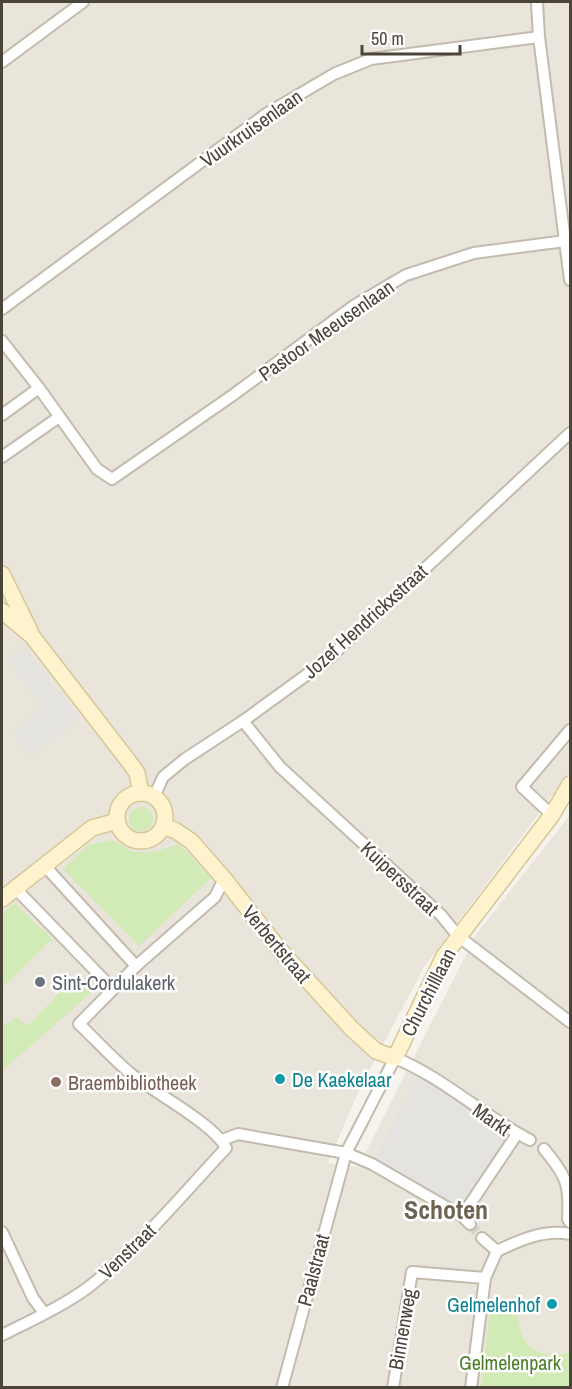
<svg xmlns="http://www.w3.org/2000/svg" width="572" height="1389" font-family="'Archivo Narrow',sans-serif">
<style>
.residential{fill:#eae5da}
.green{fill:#d2eab5}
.parking{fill:#e5e3e0}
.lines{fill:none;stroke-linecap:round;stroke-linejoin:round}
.street-tunnel{stroke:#d4d0c8;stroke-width:10;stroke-dasharray:10 5;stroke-linecap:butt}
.street-casing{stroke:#c2bbae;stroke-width:14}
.secondary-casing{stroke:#d6c79b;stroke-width:18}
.street{stroke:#fff;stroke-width:10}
.secondary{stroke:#fff3cd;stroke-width:15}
.worship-dot{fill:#6b7280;stroke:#fff;stroke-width:2}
.culture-dot{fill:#0f9aa8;stroke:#fff;stroke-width:2}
.education-dot{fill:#8d6e63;stroke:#fff;stroke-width:2}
.labels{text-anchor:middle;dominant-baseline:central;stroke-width:5;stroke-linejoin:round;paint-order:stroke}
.street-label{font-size:20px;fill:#4b4439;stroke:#fff}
.worship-label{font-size:20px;fill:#5b616d;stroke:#fff;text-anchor:start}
.culture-label{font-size:20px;fill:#0d838f;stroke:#fff;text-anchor:start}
.education-label{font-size:20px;fill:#785e54;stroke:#fff;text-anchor:start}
.park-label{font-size:20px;fill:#4a7f2a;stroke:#fff}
.district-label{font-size:26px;font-weight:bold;fill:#6e6250;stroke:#fff}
</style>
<rect width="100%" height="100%" fill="#f6f3ec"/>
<path class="residential" d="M2,2H570V772L424,967L359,1090L328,1163L358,1167L477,933L570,815V1387L2,1388Z"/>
<g class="green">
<circle cx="141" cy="819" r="12"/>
<path d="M114,840L132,852H154L179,844L211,878L139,946L63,869L89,844Z"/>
<path d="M15,903L53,940L45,944L46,945L3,987L2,913Z"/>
<path d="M76,977L87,987L96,980L100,985L2,1071V1021L3,1024L11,1022L16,1016L27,1026Z"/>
<path d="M490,1309L517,1315C519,1322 520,1332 524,1339C533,1355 554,1358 570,1352V1387H481Z"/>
</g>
<g class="parking">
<path d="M24,647L79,719L31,756L12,732L43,707L7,660Z"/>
<path d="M421,1070L517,1134L462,1216L372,1164Z"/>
</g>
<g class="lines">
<path class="street-tunnel" d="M470,1224L482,1238"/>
<g class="street-casing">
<g id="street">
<path d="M537,2L539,37L570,280"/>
<path d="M2,62L83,2"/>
<path d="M2,309L266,114L334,74L371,59L539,37"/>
<path d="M2,341L39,388L97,469L112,479L233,395L355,305L406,275L474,253L565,241"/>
<path d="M2,415L39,388"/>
<path d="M2,457L59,417"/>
<path d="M243,721L280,767L441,915L458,936L570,1022"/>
<path d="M154,797L163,777L185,759L243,721L327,660L570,433"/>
<path d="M552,815L522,787L570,730"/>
<path d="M44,865L136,966"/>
<path d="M15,888L112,988"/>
<path d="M222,1140L238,1134L346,1153L372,1164L462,1216L470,1224"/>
<path d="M544,1149C566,1177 570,1182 568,1219L570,1222"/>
<path d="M462,1216L517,1134"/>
<path d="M2,1232L33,1298L44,1313"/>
<path d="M482,1238L497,1251"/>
<path d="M2,1335C30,1321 65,1305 90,1286C140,1246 182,1195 226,1148C213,1123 153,1092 130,1073C112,1058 96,1040 79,1024L136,966L215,897L221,885L226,881"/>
<path d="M282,1388L346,1153L395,1058C444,1078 483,1116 530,1140"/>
<path d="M393,1388L412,1272L485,1278"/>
<path d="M471,1388L485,1278L497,1251C520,1240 544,1229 570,1234"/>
</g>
</g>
<g class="secondary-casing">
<g id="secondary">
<path d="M2,574L30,631"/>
<path d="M2,611L32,636L130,763L137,773L141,793"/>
<circle cx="141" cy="817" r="24"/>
<path d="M164,826L176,831L191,841L226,881L280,950L351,1028L376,1051L395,1058L444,956L552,815L570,784"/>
<path d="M2,899L92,828L117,821"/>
</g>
</g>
<use href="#street" class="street"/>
<use href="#secondary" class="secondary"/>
</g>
<circle class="worship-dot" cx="40" cy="982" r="6"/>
<g class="culture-dot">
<circle cx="280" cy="1079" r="6"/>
<circle cx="552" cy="1304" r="6"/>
</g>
<circle class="education-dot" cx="56" cy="1082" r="6"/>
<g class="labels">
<g class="street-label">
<text transform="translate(251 128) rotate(-35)">Vuurkruisenlaan</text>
<text transform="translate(326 330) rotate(-35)">Pastoor Meeusenlaan</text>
<text transform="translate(365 621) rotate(-42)">Jozef Hendrickxstraat</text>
<text transform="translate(400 878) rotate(43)">Kuipersstraat</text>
<text transform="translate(277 944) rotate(50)">Verbertstraat</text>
<text transform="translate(428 992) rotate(-63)">Churchilllaan</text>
<text transform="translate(492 1119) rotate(35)">Markt</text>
<text transform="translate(127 1251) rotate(-44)">Venstraat</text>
<text transform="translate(313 1270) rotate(-75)">Paalstraat</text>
<text transform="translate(402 1329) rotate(-80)">Binnenweg</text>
</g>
<g class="worship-label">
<text x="52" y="982">Sint-Cordulakerk</text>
</g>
<g class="culture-label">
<text x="292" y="1079">De Kaekelaar</text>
<text x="540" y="1304" text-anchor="end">Gelmelenhof</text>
</g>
<g class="education-label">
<text x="68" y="1082">Braembibliotheek</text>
</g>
<g class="park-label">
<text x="510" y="1362">Gelmelenpark</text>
</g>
<g class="district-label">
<text x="446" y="1209">Schoten</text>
</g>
</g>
<rect width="572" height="1389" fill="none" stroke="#4b4439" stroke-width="6"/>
<path d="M362 45v9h98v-9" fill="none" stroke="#4b4439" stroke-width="3"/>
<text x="371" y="45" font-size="18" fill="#4b4439" stroke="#ffffff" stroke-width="4.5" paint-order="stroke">50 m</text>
</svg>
